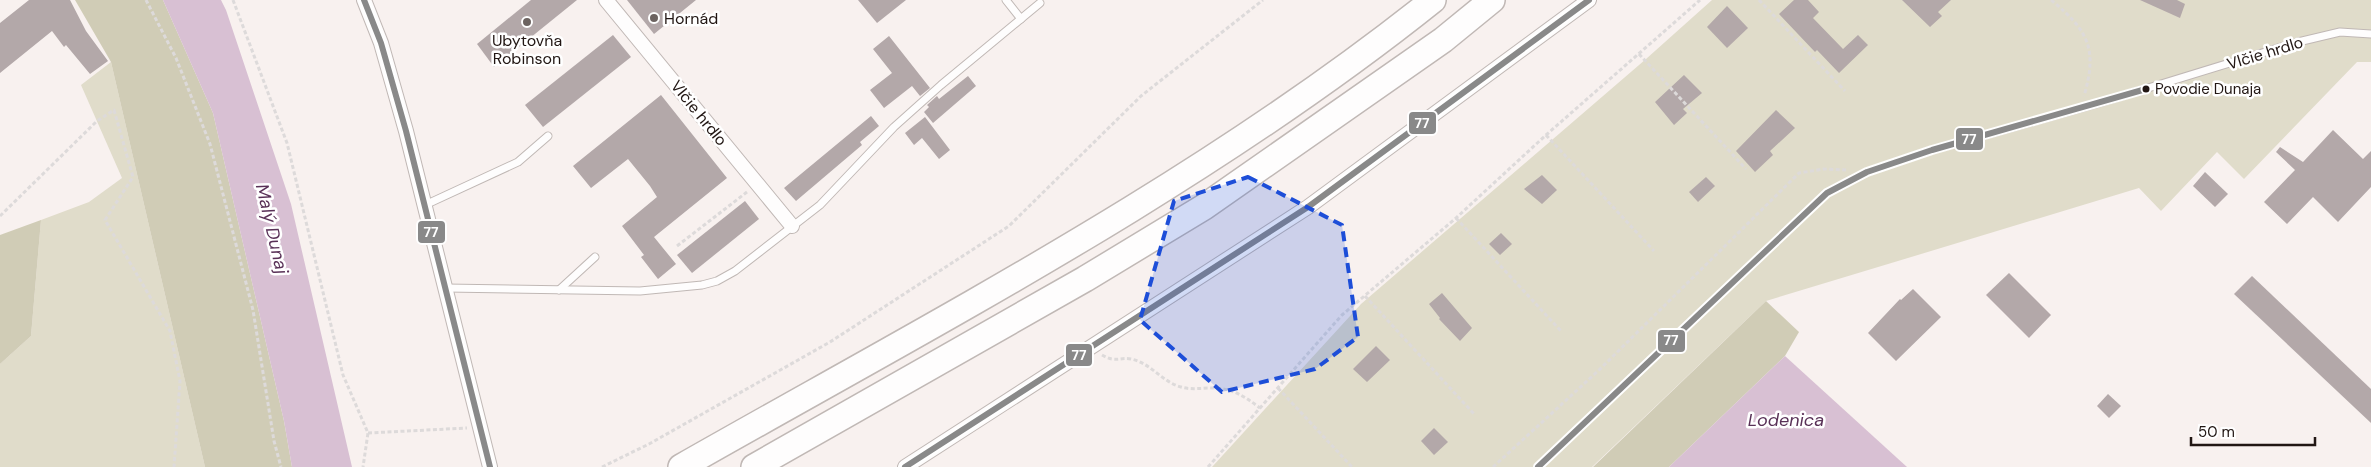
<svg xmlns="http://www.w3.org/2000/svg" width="2371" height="467" font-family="'DM Sans',sans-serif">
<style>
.green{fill:#e0dcca}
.forest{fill:#d0ccb6}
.water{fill:#d8c0d3}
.building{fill:#b3a8a9}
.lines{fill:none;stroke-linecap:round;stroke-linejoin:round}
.service-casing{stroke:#c0b8b5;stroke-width:9}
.minor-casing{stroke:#c0b8b5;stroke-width:16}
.motorway-casing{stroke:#c0b8b5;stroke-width:28}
.path{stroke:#dddada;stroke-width:3;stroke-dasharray:4 2.5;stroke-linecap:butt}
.service{stroke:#fefdfd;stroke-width:7}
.minor{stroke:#fefdfd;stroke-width:14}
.motorway{stroke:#fefdfd;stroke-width:25}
.bus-1-casing{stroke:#fff;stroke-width:10}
.bus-1{stroke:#898989;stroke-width:6}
.marked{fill:#1d4ed8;fill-opacity:0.2;stroke:#1d4ed8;stroke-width:4;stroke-dasharray:10 6;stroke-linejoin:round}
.poi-dot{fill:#6c6360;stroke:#fff;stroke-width:2}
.bus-dot{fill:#211613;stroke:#fff;stroke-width:2}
.labels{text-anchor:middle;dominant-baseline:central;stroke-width:5;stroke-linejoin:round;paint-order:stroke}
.bus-label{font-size:15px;fill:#211613;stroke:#fff;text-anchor:start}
.poi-label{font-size:16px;fill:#211613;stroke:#fff;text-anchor:start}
.street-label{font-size:16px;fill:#211613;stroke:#fff}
.water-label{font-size:18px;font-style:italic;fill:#593157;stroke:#fff}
.line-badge{stroke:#fff;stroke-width:2}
.badge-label{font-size:14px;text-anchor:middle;font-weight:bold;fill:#fff}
</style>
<rect width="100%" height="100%" fill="#f8f1ef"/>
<g class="green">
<path d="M1712,0H2371V62H2357L2244,179L2217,152L2161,211L2139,188L1766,301L1592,467H1212L1361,304L1646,59Z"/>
<path d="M111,62L205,467H0V364L31,336L41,220L89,202L122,178L81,85Z"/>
</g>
<g class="forest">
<path d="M75,0H163L213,113L284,421L292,467H205L111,62Z"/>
<path d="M41,220L31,336L0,364V235Z"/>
<path d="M1766,301L1799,332L1785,356L1669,467H1593Z"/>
</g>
<g class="water">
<path d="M163,0H221L226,10L291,204L352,467H292L284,421L213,113Z"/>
<path d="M1785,356L1907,467H1669Z"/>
</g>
<g class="building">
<path d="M29,0H70L86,31L108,61L90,74L66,45L64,47L52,31L0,73V23Z"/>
<path d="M531,0H577L494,67L477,44Z"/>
<path d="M627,0H696L654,34Z"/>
<path d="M858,0H906L877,23Z"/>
<path d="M1794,0H1808L1819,12L1813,18L1843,49L1858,35L1868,45L1839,73L1817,50L1815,52L1779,14Z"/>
<path d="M1902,0H1951L1938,12L1942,16L1930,27Z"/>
<path d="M2140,0H2177L2185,4L2180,18Z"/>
<path d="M1727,6L1748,28L1727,48L1707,27Z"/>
<path d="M613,35L631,57L543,127L525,105Z"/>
<path d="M889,36L930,88L920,96L912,86L884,108L870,90L892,73L873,49Z"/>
<path d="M1684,75L1702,93L1683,109L1687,113L1674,125L1655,102Z"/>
<path d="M968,76L976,86L933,123L924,112L929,107L927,105L937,96L939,99Z"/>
<path d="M661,95L727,178L654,237L676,264L658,279L641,257L644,255L622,226L657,197L650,186L628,159L591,188L573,166Z"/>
<path d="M1776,110L1795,128L1770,151L1773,155L1755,172L1736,151Z"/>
<path d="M871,116L879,126L860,142L862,145L796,201L784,188Z"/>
<path d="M925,117L950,150L939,159L922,138L914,145L905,133Z"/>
<path d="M2333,130L2363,159L2371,151V187L2338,222L2313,197L2287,224L2264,202L2295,170L2276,152L2280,147L2303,162Z"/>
<path d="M2205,172L2228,194L2215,207L2193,186Z"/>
<path d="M1542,175L1557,190L1542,204L1524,189Z"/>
<path d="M1706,177L1715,186L1698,202L1689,192Z"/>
<path d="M745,201L759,219L692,273L677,255Z"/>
<path d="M1501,233L1512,244L1500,255L1489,244Z"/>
<path d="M2009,273L2051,315L2029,338L1986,295Z"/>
<path d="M2252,276L2371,389V423L2234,294Z"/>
<path d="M1913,289L1941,317L1896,361L1868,333L1900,299L1901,300Z"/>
<path d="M1442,293L1472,328L1460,341L1439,319L1440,318L1429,304Z"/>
<path d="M1376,346L1390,360L1367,382L1353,369Z"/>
<path d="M2108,394L2121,406L2109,418L2097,406Z"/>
<path d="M1434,428L1448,442L1434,455L1421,441Z"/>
</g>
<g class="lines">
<g class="service-casing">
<g id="service">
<path d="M1006,0L1021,19"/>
<path d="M425,205L518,162L548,136"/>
<path d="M446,288L640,291L702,285L717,281L735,271L820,205L894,127L941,85L1040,3"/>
<path d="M559,290L595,257"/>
<path d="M1538,467L1827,193L1867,172L1932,150L2096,104L2298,42L2340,32L2371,34"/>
</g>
</g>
<g class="minor-casing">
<g id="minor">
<path d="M364,0L381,43L406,131L490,467"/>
<path d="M606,0L792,226"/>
<path d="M905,467L1308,207L1589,0"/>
</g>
</g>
<g class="motorway-casing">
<g id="motorway">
<path d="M681,467C936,322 1203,184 1433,0"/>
<path d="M754,467L1085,279L1204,207L1443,40L1492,0"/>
</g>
</g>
<g class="path">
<path d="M146,0L176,58L210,144L253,310L274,441L281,467"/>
<path d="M233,0L287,143L343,375L368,433L363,467"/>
<path d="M1759,0L1845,91"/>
<path d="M2051,0C2088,30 2098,49 2084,96"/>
<path d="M1639,54L1746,169"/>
<path d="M1546,135L1654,251"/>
<path d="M0,216L97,121L114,110L133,177L105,220L170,331L180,381L174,467"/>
<path d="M1456,218L1561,331"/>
<path d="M677,246L747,192"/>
<path d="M1365,296L1475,415"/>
<path d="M1102,355C1115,363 1120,357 1131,359C1151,363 1162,382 1181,387C1191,390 1201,388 1212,388C1232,388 1244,396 1260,408"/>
<path d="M1278,388L1352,467"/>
<path d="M368,433L467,428"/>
<path d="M602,467L649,444L830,342L1009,226L1141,96L1263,0"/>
<path d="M1208,467L1342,315L1456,218L1546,135L1700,0"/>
<path d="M1493,467L1598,371L1799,173L1824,169L1846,170"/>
</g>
<use href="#service" class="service"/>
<use href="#minor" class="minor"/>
<use href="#motorway" class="motorway"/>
<g class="bus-1-casing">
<g id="bus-1">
<path d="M364,0L381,43L406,131L490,467"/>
<path d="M905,467L1308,207L1589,0"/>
<path d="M1538,467L1827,193L1867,172L1932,150L2146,89"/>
</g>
</g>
<use href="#bus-1" class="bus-1"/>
</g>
<path class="marked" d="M1248,177L1342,225L1358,337L1315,369L1222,392L1140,320L1174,201Z"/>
<g class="poi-dot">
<circle cx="654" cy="18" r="5"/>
<circle cx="527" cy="22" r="5"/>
</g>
<circle class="bus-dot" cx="2146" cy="89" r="4.5"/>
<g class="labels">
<g class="bus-label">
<text x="2155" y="89">Povodie Dunaja</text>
</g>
<g class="poi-label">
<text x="664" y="18">Hornád</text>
<text x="527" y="40" text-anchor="middle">Ubytovňa<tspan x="527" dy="18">Robinson</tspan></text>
</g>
<g class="street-label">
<text transform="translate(2265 53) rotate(-17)">Vlčie hrdlo</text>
<text transform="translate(699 113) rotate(51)">Vlčie hrdlo</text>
</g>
<g class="water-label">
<text transform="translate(272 229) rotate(77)">Malý Dunaj</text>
<text x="1786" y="420">Lodenica</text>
</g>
</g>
<g class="line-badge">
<rect x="1408" y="111" width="29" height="24" rx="5" fill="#898989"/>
<rect x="1955" y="127" width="29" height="24" rx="5" fill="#898989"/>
<rect x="417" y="220" width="29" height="24" rx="5" fill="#898989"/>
<rect x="1657" y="329" width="29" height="24" rx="5" fill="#898989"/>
<rect x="1065" y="343" width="28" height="24" rx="5" fill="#898989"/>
</g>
<g class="badge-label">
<text x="1422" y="128">77</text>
<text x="1969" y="144">77</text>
<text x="431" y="237">77</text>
<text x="1671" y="345">77</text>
<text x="1079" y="360">77</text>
</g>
<path d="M2191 437v8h124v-8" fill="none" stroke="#211613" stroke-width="2.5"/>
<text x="2198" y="437" font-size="15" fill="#211613" stroke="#ffffff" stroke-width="4" paint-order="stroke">50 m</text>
</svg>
